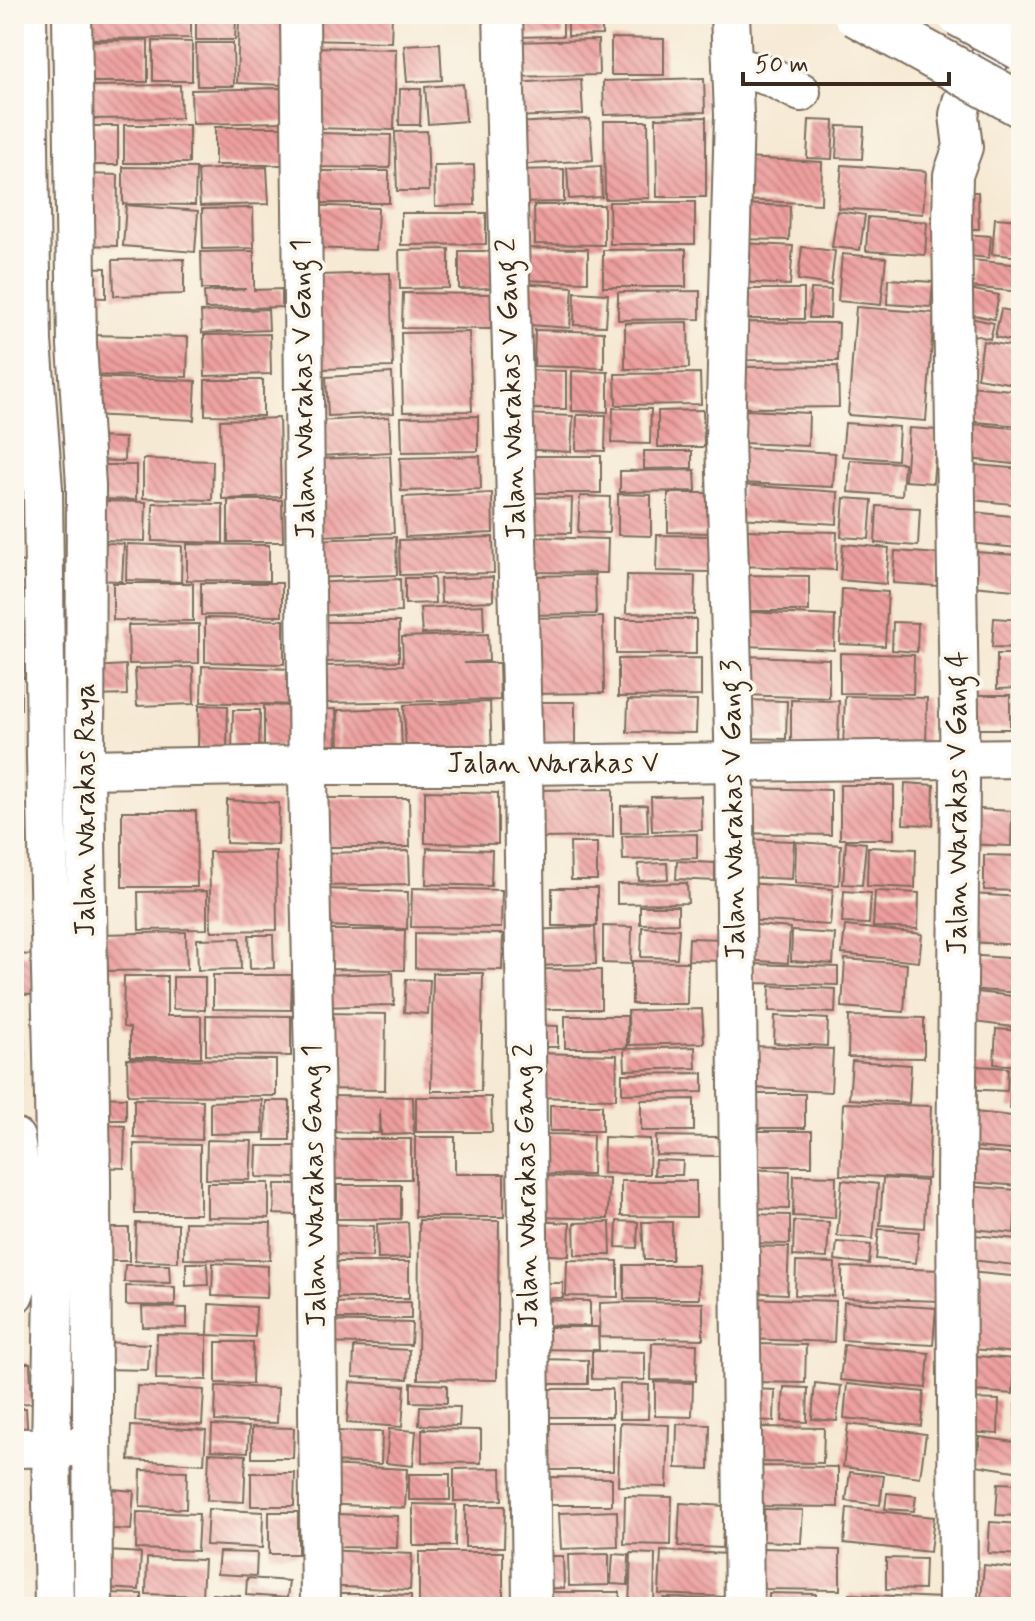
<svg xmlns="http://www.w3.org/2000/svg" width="1035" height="1621" font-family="Mynerve,sans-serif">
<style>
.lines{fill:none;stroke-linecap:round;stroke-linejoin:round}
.stream{stroke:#6daee1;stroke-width:8}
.building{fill:url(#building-back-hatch)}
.minor-casing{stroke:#7c6d5d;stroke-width:42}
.minor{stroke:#fff;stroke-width:38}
.highway-bridge-casing{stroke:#7c6d5d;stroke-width:48;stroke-linecap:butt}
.highway-bridge{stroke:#fff;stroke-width:44}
.labels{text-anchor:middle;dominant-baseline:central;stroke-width:8;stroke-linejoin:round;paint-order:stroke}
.street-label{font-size:28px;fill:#3b2a1e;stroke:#fbf7ec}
</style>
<defs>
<pattern id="building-back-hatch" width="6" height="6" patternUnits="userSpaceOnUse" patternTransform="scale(2)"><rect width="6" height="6" fill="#ed9f9e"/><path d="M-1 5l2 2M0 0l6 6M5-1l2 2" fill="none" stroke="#c18280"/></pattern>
</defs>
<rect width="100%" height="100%" fill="#fbf7ec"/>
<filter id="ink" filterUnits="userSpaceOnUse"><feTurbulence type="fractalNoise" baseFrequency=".0125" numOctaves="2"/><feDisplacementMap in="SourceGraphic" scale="16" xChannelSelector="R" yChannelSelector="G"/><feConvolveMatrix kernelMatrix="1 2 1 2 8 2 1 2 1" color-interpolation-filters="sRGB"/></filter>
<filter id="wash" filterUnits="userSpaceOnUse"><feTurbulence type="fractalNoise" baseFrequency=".006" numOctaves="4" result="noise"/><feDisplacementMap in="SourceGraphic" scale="32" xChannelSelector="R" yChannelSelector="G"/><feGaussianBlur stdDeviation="1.8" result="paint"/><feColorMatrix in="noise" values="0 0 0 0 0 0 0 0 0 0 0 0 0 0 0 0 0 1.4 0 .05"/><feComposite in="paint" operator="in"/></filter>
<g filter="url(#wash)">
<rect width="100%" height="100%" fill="#f6e9d3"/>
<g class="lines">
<g class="stream">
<path d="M63,586L67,821"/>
<path d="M72,1330L73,1372"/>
</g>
</g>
<g id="blocks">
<g class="building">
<path d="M86,14H191V38L86,39Z"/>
<path d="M302,14H392L391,42L302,40Z"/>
<path d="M514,14H563V36L514,37Z"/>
<path d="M568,14H602V35L568,36Z"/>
<path d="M196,18H236L235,40H196Z"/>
<path d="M239,19L285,21L283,85L237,83Z"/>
<path d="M611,38L664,39V75H611Z"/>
<path d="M148,40V82H84L83,41Z"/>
<path d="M598,40L599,75L510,77V42Z"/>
<path d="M153,41L192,42V81H153Z"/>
<path d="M196,43H233L234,86H197Z"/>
<path d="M440,43L442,80L407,82L404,45Z"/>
<path d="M312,47L396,49L394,130L311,128Z"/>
<path d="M704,78L705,112L604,115L603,81Z"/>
<path d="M581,79L583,114L514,117L512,83Z"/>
<path d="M463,84L466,121L428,124L425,87Z"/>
<path d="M180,85L181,118L86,119V86Z"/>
<path d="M285,88L286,122L192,124L191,90Z"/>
<path d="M400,89H421L420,125H399Z"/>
<path d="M706,117V197H657L656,118Z"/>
<path d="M590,119L593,160L516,165L514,123Z"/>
<path d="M809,120L834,121L832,159L807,158Z"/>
<path d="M604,121H648L649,198L605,199Z"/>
<rect x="124" y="125" width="65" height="38"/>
<rect x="80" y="126" width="38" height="39"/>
<path d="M838,126L864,127L862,159L836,158Z"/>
<path d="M215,127H286L287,165H215Z"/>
<path d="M427,131L429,191H397L395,132Z"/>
<path d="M319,133L391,135L390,168L319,167Z"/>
<path d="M744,158L822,162L821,204L742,200Z"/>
<path d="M474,165L475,205L435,206L434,166Z"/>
<path d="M842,165L926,171L923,214L838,208Z"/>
<path d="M601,166L602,197L569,199L567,168Z"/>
<path d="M123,167L196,168L195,205L123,204Z"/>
<path d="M267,167L269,204L200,206L198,170Z"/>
<path d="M564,169V202L511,203V170Z"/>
<rect x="314" y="171" width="75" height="32"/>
<path d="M85,174L118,175L117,246L84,245Z"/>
<path d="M954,192H978L979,229H955Z"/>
<path d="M609,202H695V244H610Z"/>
<path d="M741,204L790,206L789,240L740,239Z"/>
<path d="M126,205L198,211L195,252L123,246Z"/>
<path d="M305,205L378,208L376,250L303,248Z"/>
<path d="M534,205H604V245L535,244Z"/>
<path d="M253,208L254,248L203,249L202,209Z"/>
<path d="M837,211L865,215L860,250L832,247Z"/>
<path d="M401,213H486V244L401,245Z"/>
<path d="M868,217L927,222L925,255L866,251Z"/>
<path d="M995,218L1021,220V257L992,254Z"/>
<path d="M961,234L991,236L989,258L959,255Z"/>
<path d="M741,243L793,246L790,285L739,282Z"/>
<path d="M802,247L835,251L831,285L798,280Z"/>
<path d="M517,248L588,249V282L517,280Z"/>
<path d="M449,249V288L400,289L399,250Z"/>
<path d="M686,249V287H603V250Z"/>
<path d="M254,251V290L282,289V307L205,309L204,292L246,289H202L201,252Z"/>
<path d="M459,251H492L493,288L459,289Z"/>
<path d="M842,254L886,258L881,305L838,301Z"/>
<path d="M184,259V294L114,296L113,260Z"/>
<path d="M972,260L1021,265L1020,292L970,287Z"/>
<path d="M77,267L106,268V298L77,297Z"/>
<path d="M390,273L393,367L321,369L318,275Z"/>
<path d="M888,279L933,282L931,307L887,304Z"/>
<path d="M520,283L573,287L570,328L517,324Z"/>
<path d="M964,288L999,295L994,319L959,312Z"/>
<rect x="744" y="289" width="60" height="30"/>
<path d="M811,289L831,290L830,318H809Z"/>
<path d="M700,291V319L618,320V292Z"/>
<path d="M575,292L608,294L606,326L574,325Z"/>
<path d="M403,293L492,294L491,329L402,328Z"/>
<path d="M856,307L934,313L926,421L848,415Z"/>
<path d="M268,309L269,330L202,333L201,312Z"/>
<path d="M1001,309L1021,313V343L995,337Z"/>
<path d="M965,317L994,323L990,339L962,332Z"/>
<path d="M688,322L689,368L625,369V323Z"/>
<path d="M740,322L839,323L838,361L740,360Z"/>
<path d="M535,330L604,332V368L534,366Z"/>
<path d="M469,332L472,411L403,412L401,333Z"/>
<path d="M270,334L271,374L205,376L204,335Z"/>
<path d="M87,335L188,337L187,377L87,375Z"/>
<path d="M983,341L1021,348V385L977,378Z"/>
<path d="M838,366L839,407L743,408L742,367Z"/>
<path d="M525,370L566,371V409H524Z"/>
<path d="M572,371L608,372V412L572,411Z"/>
<path d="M392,373L394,413L328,416L326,377Z"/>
<path d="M700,373L701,404L616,405L615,374Z"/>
<path d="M91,377L196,381L194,420L89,415Z"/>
<path d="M205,380H263V416L205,415Z"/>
<path d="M969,386L1021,391L1020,426L966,421Z"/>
<path d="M613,408L651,409L650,444L612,443Z"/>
<path d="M703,410L704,447H658V411Z"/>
<path d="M745,410L809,413L808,446L744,443Z"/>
<path d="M522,414L573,416L571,452L521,449Z"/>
<path d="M577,415H606L605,451L576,450Z"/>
<path d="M478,416V451L402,452L401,417Z"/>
<path d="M389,417L391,452L319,456L317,421Z"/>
<path d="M279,418L281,497L222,499L220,420Z"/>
<path d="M845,423L899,427L897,460L842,456Z"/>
<path d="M964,423L1021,429V465L960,458Z"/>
<path d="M909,428L937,430L933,483L905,481Z"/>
<path d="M91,437L125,438L124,461L90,460Z"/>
<path d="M742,448L835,453L833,487L740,483Z"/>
<path d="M644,451H692V468L644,469Z"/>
<path d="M390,456L394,533L321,536L317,459Z"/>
<path d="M480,456L481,489L401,491L400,458Z"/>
<rect x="533" y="456" width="68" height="37"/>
<path d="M143,459L213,461L212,500L143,498Z"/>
<path d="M850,460L904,463L902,496L848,492Z"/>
<path d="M14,464H23L22,490H14Z"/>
<path d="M98,465H136V500L98,499Z"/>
<path d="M976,465L1021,469V505L973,500Z"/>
<path d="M695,470L696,491L620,492V471Z"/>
<path d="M741,485L838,492L837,524L738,518Z"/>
<path d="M492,493L493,533L405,537L403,497Z"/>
<path d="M668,493H711V533L668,532Z"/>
<path d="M618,494L651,495V536L618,535Z"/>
<path d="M580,496L610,497L609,533L578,532Z"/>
<path d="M519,497L572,498L571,533L519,532Z"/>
<path d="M844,498L872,500L869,539L841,537Z"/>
<path d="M228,500H282L283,542H228Z"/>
<path d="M100,501L146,502L145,541L99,540Z"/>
<path d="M153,503L223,504V543L152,541Z"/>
<path d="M877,506L920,508L918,546L875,543Z"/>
<path d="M14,507H25V562L14,561Z"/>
<path d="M973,512L1020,517L1017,548L970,543Z"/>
<path d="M743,530L837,532L836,570L742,566Z"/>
<path d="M657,535L711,536V572L656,571Z"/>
<path d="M396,537L397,575L310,578L309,540Z"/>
<path d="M493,537L494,573L400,575L399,540Z"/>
<path d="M536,537L608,539L607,573L536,572Z"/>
<path d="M90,542L124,544L122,581L89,580Z"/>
<path d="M127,544L182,546L181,582L126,580Z"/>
<path d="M187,544L269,545V581L187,580Z"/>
<path d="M843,544L889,548L886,584L840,580Z"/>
<path d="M895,551L940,554L938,586L893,583Z"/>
<path d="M976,552L1016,555L1014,590L973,586Z"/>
<path d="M14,572H25L26,602L14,603Z"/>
<path d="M595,575L596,614L524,615V576Z"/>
<path d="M627,575L695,576L694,615L626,613Z"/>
<path d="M743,575L809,576V611H743Z"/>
<path d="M493,577V601L441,603L440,579Z"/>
<path d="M405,578H434L435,603L405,604Z"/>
<path d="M400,579L401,612L312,616L310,583Z"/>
<path d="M113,583H193V621L113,620Z"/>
<path d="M201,583H282V616L201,615Z"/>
<path d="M842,589L888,592L885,646L840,644Z"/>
<path d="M483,605L484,631L422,634L420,608Z"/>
<path d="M750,612L835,616L834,650L748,646Z"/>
<path d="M603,617L604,693L527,694L525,618Z"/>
<path d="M205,618L284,620V664L205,662Z"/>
<path d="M994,618L1021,620V648L992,647Z"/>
<rect x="616" y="619" width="80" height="35"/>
<path d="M311,622H399V661L312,662Z"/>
<path d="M893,622L918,623L917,652L892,650Z"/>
<path d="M199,624V663L129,664L128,625Z"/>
<path d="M14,634L25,635L24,678H14Z"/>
<path d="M488,634L489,661L464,663H499L500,700L317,703L316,666L403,665L402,637Z"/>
<path d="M840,653L914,655L913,694L840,693Z"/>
<path d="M997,654H1021V688L997,689Z"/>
<path d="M743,656L829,659V698L742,695Z"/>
<path d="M701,658V696L618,697V659Z"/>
<path d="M126,665L127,695L94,696L93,667Z"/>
<path d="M202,666L293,669V705L201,702Z"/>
<path d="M193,667L194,704L137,706L135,669Z"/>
<rect x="14" y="683" width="7" height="26"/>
<rect x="963" y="695" width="47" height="34"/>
<path d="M845,696L927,698L926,750L843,748Z"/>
<path d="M628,700L697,701L696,733L627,732Z"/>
<path d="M742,700L787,701L786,739L740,738Z"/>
<path d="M791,700L839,701L838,748L791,747Z"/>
<path d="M490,702L492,754L406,756L404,705Z"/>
<path d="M524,702H575V755L524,754Z"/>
<path d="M199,705L228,706L227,748H198Z"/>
<path d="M264,705L292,706L291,746H264Z"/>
<path d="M400,708L402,747L339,750L338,710Z"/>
<path d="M336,709L337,750L313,751L311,710Z"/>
<path d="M233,710H260L259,753L232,752Z"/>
<path d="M905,783L934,785L933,825L903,824Z"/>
<path d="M1016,784H1021V847L1014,846Z"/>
<rect x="840" y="785" width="54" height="54"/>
<path d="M744,788L831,790V835L744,833Z"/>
<path d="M613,789V837L539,838L538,790Z"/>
<path d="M425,791L498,793V844L425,843Z"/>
<path d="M701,796L702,830L652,831L651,797Z"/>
<path d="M326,798H409L410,847H326Z"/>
<path d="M227,800L279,803L278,845L226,843Z"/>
<path d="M647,805L648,832L621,833V806Z"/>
<path d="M962,808L1012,811L1011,846L961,844Z"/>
<path d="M122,811H196L197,887H122Z"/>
<path d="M697,834V858L623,860L622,836Z"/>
<path d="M743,839L794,841L792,879L742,877Z"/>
<path d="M846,841L866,843L862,885L843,884Z"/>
<path d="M796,842L841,845L839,885L795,883Z"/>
<path d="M570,843H597V880H571Z"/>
<path d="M868,847L916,849L915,888L867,886Z"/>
<path d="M427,848L492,850L491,886L426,884Z"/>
<path d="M276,851L277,930L211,931L209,852Z"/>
<path d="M409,851L410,884L320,886L319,853Z"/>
<path d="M984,855L1021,856V891L984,890Z"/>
<path d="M677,861L715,863V881L676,879Z"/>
<path d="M667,863L668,879L639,881L638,864Z"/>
<path d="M687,883L688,903L617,904V884Z"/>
<path d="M746,883L833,889L830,925L744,920Z"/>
<path d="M412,888L502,890L501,928L411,927Z"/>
<rect x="552" y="888" width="45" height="38"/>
<path d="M326,889L408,892L407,929L325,926Z"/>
<path d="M207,891V929L139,930L138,892Z"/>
<path d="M844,891L871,893L869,924L842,923Z"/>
<path d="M875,891L919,893L918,929L873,927Z"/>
<path d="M971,894L1021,897V945L969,942Z"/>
<path d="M640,906H678V923L640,924Z"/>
<path d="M746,924L790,928L788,963L744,960Z"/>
<path d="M603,926L632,927L631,964L603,963Z"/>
<path d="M845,926L922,934L919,962L842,954Z"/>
<path d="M595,927L596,964L533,966L531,930Z"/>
<path d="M642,927L679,929L677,958L641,957Z"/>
<path d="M325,930H405L404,970L325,969Z"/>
<path d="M792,931L835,934L833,964L791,961Z"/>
<path d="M186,932L187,970L101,971V934Z"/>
<path d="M415,933L503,934L502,970L415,968Z"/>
<path d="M249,935H273L274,968L250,969Z"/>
<path d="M240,938L241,969L198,970L197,939Z"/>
<path d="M689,938L725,939L724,961L688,960Z"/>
<path d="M14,954L34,955L32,995L14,994Z"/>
<path d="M967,955L1021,959V993L965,989Z"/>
<path d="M845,959L907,964L904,1012L842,1007Z"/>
<path d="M632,961L688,962L687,1004H632Z"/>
<path d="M754,964L838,967V985L754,983Z"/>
<path d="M541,969L601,970V1009H541Z"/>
<path d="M393,973L394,1005L319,1007L317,975Z"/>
<path d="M433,973H483L481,1091H431Z"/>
<path d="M213,975H292L291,1010L213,1009Z"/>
<path d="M124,976H167V1016H201V1057H130V1028L123,1027Z"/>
<path d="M173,977H205V1010L173,1009Z"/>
<path d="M406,979L430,980L428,1014L404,1012Z"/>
<path d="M770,986L836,989L835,1013L769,1011Z"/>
<path d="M969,991L1021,997V1028L966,1021Z"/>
<path d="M702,1009L704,1043L629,1045L628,1011Z"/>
<path d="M323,1013L386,1014L385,1090L322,1089Z"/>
<path d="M206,1015L291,1016V1056L206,1055Z"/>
<rect x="565" y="1016" width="62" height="32"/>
<path d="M775,1016L828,1019L827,1046L774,1043Z"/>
<path d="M849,1016L924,1018V1058L848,1057Z"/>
<path d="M533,1025L558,1026V1047H533Z"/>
<path d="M996,1029L1021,1031V1066L994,1064Z"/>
<path d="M14,1037H22L19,1125H14Z"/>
<path d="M754,1046L833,1049L831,1092L752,1088Z"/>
<path d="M695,1047L696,1068L625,1070L624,1049Z"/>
<path d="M533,1053L617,1055L616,1099L532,1097Z"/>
<path d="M127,1059L276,1060V1096L128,1095Z"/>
<path d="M852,1061L911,1065L909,1103L849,1099Z"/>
<path d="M961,1065L1008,1068L1007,1091L960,1089Z"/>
<path d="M1013,1069H1021V1109L1009,1108Z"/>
<path d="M703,1073V1092L622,1094V1074Z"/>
<rect x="748" y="1094" width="57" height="34"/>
<path d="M323,1096L413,1097L414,1134L381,1135L380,1109L379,1133L322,1132Z"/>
<path d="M95,1097L126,1098V1120H95Z"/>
<path d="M416,1097H491L492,1132H416Z"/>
<path d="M134,1099L203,1100L202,1140L134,1138Z"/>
<path d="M694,1099V1131H641V1100Z"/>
<path d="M262,1100L263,1133L210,1134V1102Z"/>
<path d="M266,1101H290V1140H265Z"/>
<path d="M843,1103L931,1106L928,1179L840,1175Z"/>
<rect x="550" y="1105" width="52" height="26"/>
<path d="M965,1111L1021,1117V1151L962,1146Z"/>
<path d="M96,1124L125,1126L124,1168L95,1167Z"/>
<rect x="756" y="1131" width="56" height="35"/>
<path d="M541,1134L593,1135L592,1175L541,1174Z"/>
<path d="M656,1136L719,1137V1156L656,1155Z"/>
<path d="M415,1137H455V1174H504V1217H415Z"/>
<path d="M604,1137L650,1139L649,1174L603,1173Z"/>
<rect x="325" y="1139" width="86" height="40"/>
<path d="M207,1140L252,1141L250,1180L206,1179Z"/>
<path d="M134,1144L200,1145V1214H135Z"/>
<path d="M257,1146H297L296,1178L256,1177Z"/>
<path d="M971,1151L1021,1155V1186L969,1182Z"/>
<path d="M655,1160L683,1161L682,1175H654Z"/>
<path d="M748,1169L790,1171L789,1209L747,1208Z"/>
<path d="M794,1175L836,1176L835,1218L793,1216Z"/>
<path d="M537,1176L609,1178L608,1219L536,1217Z"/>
<path d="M883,1178L926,1181L924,1228L880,1225Z"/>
<path d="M842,1180L878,1184L873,1239L837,1236Z"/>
<path d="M621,1181H696V1217L621,1216Z"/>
<path d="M207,1183H269V1218L207,1217Z"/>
<path d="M275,1184H297L296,1215L274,1214Z"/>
<rect x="337" y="1185" width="64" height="34"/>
<path d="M965,1186L1017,1190L1014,1233L962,1228Z"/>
<path d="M747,1214L790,1215V1244L746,1243Z"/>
<path d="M419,1220L499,1221L497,1380L418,1379Z"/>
<path d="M532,1221L570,1223L569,1256L531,1254Z"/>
<path d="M617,1221L638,1222L637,1248L616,1247Z"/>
<path d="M794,1221L829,1222L827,1258L793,1256Z"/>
<path d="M185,1222L271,1223L270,1260L184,1259Z"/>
<path d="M408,1222L410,1258L378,1259L377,1224Z"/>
<path d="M610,1222L611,1255H575L574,1223Z"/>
<path d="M642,1222H672V1260H644Z"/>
<path d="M136,1223L178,1224V1262L135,1261Z"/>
<path d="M323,1224L374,1226L372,1257L322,1254Z"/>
<rect x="98" y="1228" width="31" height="33"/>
<path d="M879,1229L919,1232L916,1263L876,1259Z"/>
<path d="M974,1235L1016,1239L1014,1265L972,1260Z"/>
<path d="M837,1242L871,1245L869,1264L835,1260Z"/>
<path d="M747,1246L789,1247L787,1294L745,1292Z"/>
<path d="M567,1260L618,1261V1297L566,1296Z"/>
<rect x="324" y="1262" width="85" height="36"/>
<path d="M796,1262L835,1263L834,1296L795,1295Z"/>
<path d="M186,1263H207L208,1285L186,1286Z"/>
<path d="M213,1263L268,1266L267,1298L212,1296Z"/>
<path d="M125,1265H169L170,1283L124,1282Z"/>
<path d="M624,1265H698L699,1299H624Z"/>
<path d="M842,1267L942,1270L941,1301L842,1298Z"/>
<path d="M969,1272L1021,1277V1303L1016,1353L962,1348Z"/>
<rect x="531" y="1283" width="32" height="15"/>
<path d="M126,1286L175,1287V1306L126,1305Z"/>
<path d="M748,1298L836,1301L834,1342L747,1339Z"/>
<path d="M537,1300L590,1301V1326L537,1325Z"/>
<path d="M411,1302V1319H318V1303Z"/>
<path d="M626,1302L703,1303V1339L599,1337L600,1303Z"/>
<path d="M844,1302L936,1308L933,1345L842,1340Z"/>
<path d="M209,1304L256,1307L255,1337L208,1335Z"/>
<path d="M142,1307L187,1308V1328L143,1327Z"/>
<path d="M318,1321L412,1323L411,1345L318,1343Z"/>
<path d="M532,1327H598L599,1350L531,1349Z"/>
<path d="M157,1334L207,1335V1380L156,1379Z"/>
<path d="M102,1342L149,1344L148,1370L101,1369Z"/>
<path d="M216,1342H253L252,1384L216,1383Z"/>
<path d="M652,1343L697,1344L696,1381L651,1380Z"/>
<path d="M756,1344L806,1345L805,1383L755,1382Z"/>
<path d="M844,1345L929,1353L926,1388L840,1380Z"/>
<path d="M354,1347L409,1350L408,1379L353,1377Z"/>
<path d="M592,1351L645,1352V1380L592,1379Z"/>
<path d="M963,1355L1015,1359L1013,1394L961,1390Z"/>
<path d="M534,1359L588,1360V1384H534Z"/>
<path d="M14,1363H30L32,1403L14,1404Z"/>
<path d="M350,1382L405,1386L402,1427L347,1423Z"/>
<path d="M655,1382L693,1383L692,1417L655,1416Z"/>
<path d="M411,1383L447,1385V1403L411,1402Z"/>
<path d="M815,1383L841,1386L837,1421L812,1419Z"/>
<path d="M620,1384L649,1385L648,1419H619Z"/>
<path d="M847,1384L924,1392L921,1426L844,1418Z"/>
<path d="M137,1386L204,1390L202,1425L135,1421Z"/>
<path d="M216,1386L278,1388L277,1423L215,1421Z"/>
<path d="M784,1387L808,1388L807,1422L782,1421Z"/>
<rect x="534" y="1389" width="78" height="28"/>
<path d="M753,1389L775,1390L774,1421L752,1420Z"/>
<path d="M970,1399L999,1400L998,1434L969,1432Z"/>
<path d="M1015,1404H1021V1438H1016Z"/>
<path d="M420,1406L460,1407L459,1426L419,1425Z"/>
<path d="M14,1408H26L28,1443L14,1444Z"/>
<path d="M546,1423H613V1470H547Z"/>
<path d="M620,1423L669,1425L667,1487L618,1486Z"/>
<path d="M677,1424L710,1425L709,1469L676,1468Z"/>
<path d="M848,1424L926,1434L920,1477L843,1467Z"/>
<path d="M212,1425L249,1427L248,1452L211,1450Z"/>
<path d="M131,1426L206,1430L204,1464L129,1460Z"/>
<path d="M252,1427L294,1428L293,1458H252Z"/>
<path d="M760,1427L824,1428L823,1463L759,1462Z"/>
<path d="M389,1429L416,1431L413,1466L386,1463Z"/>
<path d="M422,1429L481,1430V1463L422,1462Z"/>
<path d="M330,1431L382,1432L381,1464L329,1462Z"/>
<path d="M980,1437L1021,1443V1472L976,1465Z"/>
<path d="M209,1453L246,1455L244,1502L207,1500Z"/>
<path d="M324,1465L407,1469L405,1508L323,1504Z"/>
<path d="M755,1466L838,1467V1507L754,1506Z"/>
<path d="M501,1468L502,1500L454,1501V1469Z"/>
<path d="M141,1470L187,1471L186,1509L140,1507Z"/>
<path d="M850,1472L884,1476L880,1505L846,1501Z"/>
<path d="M251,1473H295L294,1506H251Z"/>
<rect x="409" y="1474" width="41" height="26"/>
<path d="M549,1477L612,1478V1505H549Z"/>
<path d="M998,1483L1021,1484V1516L996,1515Z"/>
<path d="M101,1488L134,1491L131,1530L98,1528Z"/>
<path d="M887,1493L916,1496L914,1511L885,1509Z"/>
<path d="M625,1496L672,1497L671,1545L624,1544Z"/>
<path d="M680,1503L724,1506L722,1548L678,1546Z"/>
<path d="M413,1504L456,1505L455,1546H413Z"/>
<path d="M465,1506H505L504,1547H465Z"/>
<path d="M847,1508L934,1517L930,1552L844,1543Z"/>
<path d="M208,1509L263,1512L262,1548L206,1545Z"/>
<path d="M764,1509L803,1510L801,1543L763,1541Z"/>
<path d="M617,1511L618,1547L561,1549L559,1513Z"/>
<path d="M137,1512L199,1514L197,1551L136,1549Z"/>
<rect x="269" y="1512" width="29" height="42"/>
<path d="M336,1514L398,1516L397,1548L335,1547Z"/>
<path d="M990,1522L1021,1524V1555L988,1553Z"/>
<path d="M760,1548L840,1550V1590L759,1589Z"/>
<path d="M323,1550L412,1554L410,1590L322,1586Z"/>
<path d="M108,1551L141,1553L139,1590L106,1588Z"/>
<path d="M661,1551L729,1554L727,1597L659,1594Z"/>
<path d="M219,1552L257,1553L256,1576L217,1574Z"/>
<rect x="419" y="1552" width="84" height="55"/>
<path d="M631,1553L655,1554L654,1607H629Z"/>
<path d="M609,1554V1585L569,1586L568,1555Z"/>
<path d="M613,1554L629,1555L628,1585L611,1584Z"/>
<path d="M537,1556H563L564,1588L537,1589Z"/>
<path d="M147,1558L204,1560L202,1596L146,1594Z"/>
<path d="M886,1558L925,1559L924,1590L886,1589Z"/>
<path d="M984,1565L1021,1569V1603L981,1599Z"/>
<path d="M247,1578L289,1581L287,1598L246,1595Z"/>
<rect x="549" y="1592" width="71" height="15"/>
<path d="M104,1593L142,1594V1607H104Z"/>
<path d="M769,1593L816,1594V1607H769Z"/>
<path d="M212,1594L240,1596L239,1607H211Z"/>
<path d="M331,1594H371V1607H332Z"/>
<path d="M377,1594L411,1595V1607H377Z"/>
<path d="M849,1594L942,1598V1607H848Z"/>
<path d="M664,1598L711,1599V1607H664Z"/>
<path d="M150,1600L202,1601V1607H150Z"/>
<path d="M244,1601L298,1602V1607H243Z"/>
</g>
</g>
</g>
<g filter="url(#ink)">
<use href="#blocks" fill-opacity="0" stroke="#7c6d5d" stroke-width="2"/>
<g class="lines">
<g class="minor-casing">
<g id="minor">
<path d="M27,14L32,341L43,489L46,758L56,1183L51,1448L54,1607"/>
<path d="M72,14L77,345L86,485L85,769L91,1181L93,1607"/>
<path d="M300,14L308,779L315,1109L320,1607"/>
<path d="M503,14L523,765L532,1607"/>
<path d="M730,14L734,115L725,439L734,735L744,1607"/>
<path d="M732,65L771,77L801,92"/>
<path d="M85,769L308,765H523L1021,758"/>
<path d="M14,1294L22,1271L27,1228L15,1138"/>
<path d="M14,1448L77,1447"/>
<path d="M958,1607L956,1180L960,783L952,223L953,175L963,147L959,115L962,102L974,85L1008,27L1011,14"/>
</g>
</g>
<use href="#minor" class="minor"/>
<g class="highway-bridge-casing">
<g id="highway-bridge">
<path d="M856,14L1021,105"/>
<path d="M959,14L1021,48"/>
</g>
</g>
<use href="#highway-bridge" class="highway-bridge"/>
</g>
</g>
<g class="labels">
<g class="street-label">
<text transform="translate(304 389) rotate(-91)">Jalan Warakas V Gang 1</text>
<text transform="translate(512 389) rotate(-92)">Jalan Warakas V Gang 2</text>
<text x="553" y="764">Jalan Warakas V</text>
<text transform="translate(958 803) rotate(-90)">Jalan Warakas V Gang 4</text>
<text transform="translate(86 810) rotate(-90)">Jalan Warakas Raya</text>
<text transform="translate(734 810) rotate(-91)">Jalan Warakas V Gang 3</text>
<text transform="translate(315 1186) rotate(-91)">Jalan Warakas Gang 1</text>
<text transform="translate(527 1186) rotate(-91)">Jalan Warakas Gang 2</text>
</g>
</g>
<rect width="1035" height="1621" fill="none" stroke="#fbf7ec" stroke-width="48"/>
<path d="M743 72v12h206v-12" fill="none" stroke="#3b2a1e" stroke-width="4"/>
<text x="755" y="72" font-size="24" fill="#3b2a1e" stroke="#fbf7ec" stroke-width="6" paint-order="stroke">50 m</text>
</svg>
